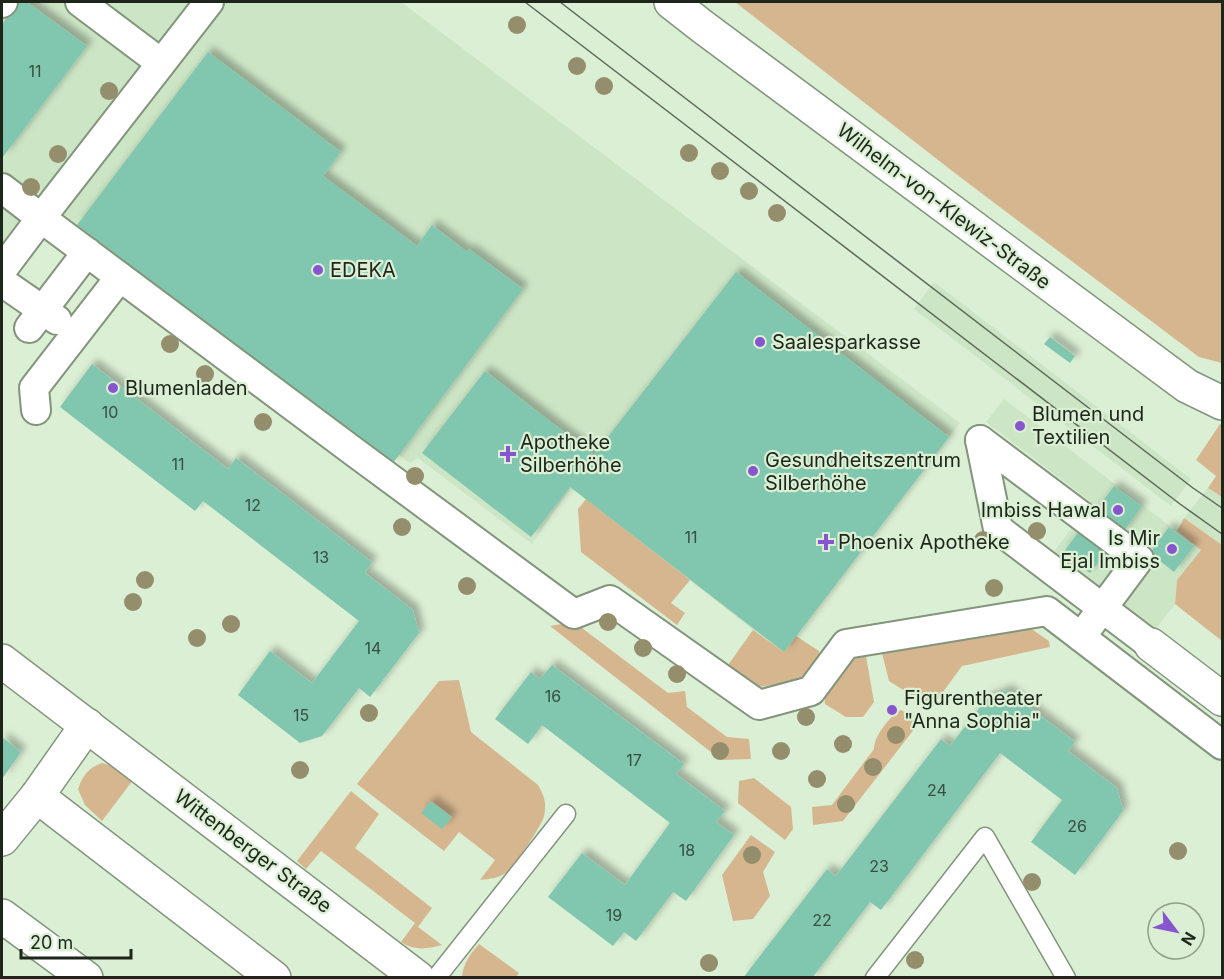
<svg xmlns="http://www.w3.org/2000/svg" width="1224" height="979" font-family="Inter,sans-serif">
<style>
.built{fill:#cce5c5}
.green{fill:#d6b68f}
.building{fill:#81c6ae;filter:url(#shadow)}
.lines{fill:none;stroke-linecap:round;stroke-linejoin:round}
.service-casing{stroke:#82957c;stroke-width:21}
.pedestrian-casing{stroke:#82957c;stroke-width:32}
.minor-casing{stroke:#82957c;stroke-width:36}
.service{stroke:#fff;stroke-width:18}
.pedestrian{stroke:#fff;stroke-width:28}
.minor{stroke:#fff;stroke-width:33}
.tram{stroke:#5c6758;stroke-width:1.5}
.tree{fill:#948e6d}
.poi-dot{fill:#8755cd;stroke:#dbefd4;stroke-width:2}
.labels{text-anchor:middle;dominant-baseline:central;stroke-width:4.5;stroke-linejoin:round;paint-order:stroke}
.number-label{font-size:16px;fill:#374e40}
.street-label{font-size:20px;fill:#1e261c;stroke:#dbefd4}
.poi-label{font-size:20px;fill:#1e261c;stroke:#dbefd4;text-anchor:start}
</style>
<defs>
<filter id="shadow"><feDropShadow dx="5.5" dy="-5.5" stdDeviation="3" flood-color="#0004"/></filter>
</defs>
<rect width="100%" height="100%" fill="#dbefd4"/>
<g class="built">
<path d="M2,2H401L960,423L784,652L753,630L571,487L532,544L418,458L410,463L318,396L303,413L41,218L2,270Z"/>
<path d="M934,282L1191,479L1171,506L914,309Z"/>
<path d="M1004,399L1201,550L1177,580L1175,604L1156,629L1053,553L1091,502L986,422Z"/>
<path d="M1208,488L1222,497V545L1184,518Z"/>
</g>
<g class="green">
<path d="M735,2H1222V363L1199,357L960,177Z"/>
<path d="M1220,424L1222,425V497L1208,488L1216,476L1196,460Z"/>
<path d="M586,499L690,580L671,603L685,613L677,625L581,552L578,509Z"/>
<path d="M1184,518L1222,545V641L1175,604L1177,580L1201,550L1177,531Z"/>
<path d="M574,622L668,693L685,691L687,707L727,737L749,739L751,759L721,760L550,626Z"/>
<path d="M1027,626L1049,641L1050,647L962,666L935,703H924L889,681L882,653Z"/>
<path d="M753,630L784,652L796,636L819,651L821,664L811,679L758,687L728,665Z"/>
<path d="M850,656H866L874,702L863,717H846L825,704L824,688Z"/>
<path d="M459,680L471,732L538,785C544,795 547,804 544,816C543,824 514,866 507,872C499,878 490,879 480,880L495,860L459,832L444,851L357,784L439,681Z"/>
<path d="M901,710L913,717L915,728L843,821L813,825L812,807L832,805L874,749C874,736 890,716 901,710Z"/>
<path d="M102,763L113,766L133,780L102,821L85,805L78,789C83,775 88,768 102,763Z"/>
<path d="M754,778L791,807L793,829L785,840L738,803L739,781Z"/>
<path d="M351,791L379,814L355,848L432,908L418,927L442,945C427,949 414,951 401,942L415,923L321,851L306,869L297,861Z"/>
<path d="M751,835L775,852L763,872L770,896L753,919L733,921L722,875Z"/>
<path d="M479,944L519,973L516,977H462C463,964 470,954 479,944Z"/>
</g>
<g class="building">
<path d="M19,2H27L87,46L2,158V24Z"/>
<path d="M208,52L341,152L323,176L417,246L432,225L467,252L469,249L523,289L393,463L77,225Z"/>
<path d="M736,272L949,437L784,652L570,487L531,537L422,453L485,371L594,455Z"/>
<path d="M1050,337L1075,356L1070,363L1044,344Z"/>
<path d="M92,364L228,469L236,458L372,562L365,573L413,610L419,633L370,697L359,688L322,736L300,743L238,695L270,651L312,683L359,621L203,501L195,511L60,407Z"/>
<path d="M1114,486L1142,506L1122,534L1094,513Z"/>
<path d="M1083,526L1110,547L1090,573L1063,553Z"/>
<path d="M1169,527L1194,546L1174,572L1150,553Z"/>
<path d="M552,665L684,764L676,774L725,811L716,822L734,835L686,901L673,892L636,941L624,932L613,946L548,897L582,853L625,885L670,823L542,725L528,744L495,719L531,672L540,679Z"/>
<path d="M1007,690L1075,742L1068,751L1117,788L1123,811L1075,875L1031,842L1062,800L1000,753L881,910L870,902L812,978H743L827,869L836,876L941,739L950,746L987,698Z"/>
<path d="M2,737L21,752L2,779Z"/>
<path d="M431,801L452,817L442,829L421,813Z"/>
</g>
<g class="lines">
<g class="service-casing">
<g id="service">
<path d="M436,978L566,814"/>
<path d="M875,978L985,837L1066,978"/>
</g>
</g>
<g class="pedestrian-casing">
<g id="pedestrian">
<path d="M80,2L161,63"/>
<path d="M209,2L41,218L353,451L574,614L610,600L759,705L811,691L846,644L1047,611L1222,745"/>
<path d="M2,3L3,2"/>
<path d="M2,188L41,218L2,270"/>
<path d="M2,282L57,320"/>
<path d="M29,328L87,252"/>
<path d="M36,410L34,388L120,277"/>
<path d="M980,440L1139,559L1081,637"/>
<path d="M980,440L998,529L1151,645"/>
</g>
</g>
<g class="minor-casing">
<g id="minor">
<path d="M671,2L703,27L1187,386L1222,403"/>
<path d="M1151,645L1222,699"/>
<path d="M2,661L418,978"/>
<path d="M37,796L274,978"/>
<path d="M2,839L37,796L87,725"/>
<path d="M2,916L86,978"/>
</g>
</g>
<use href="#service" class="service"/>
<use href="#pedestrian" class="pedestrian"/>
<use href="#minor" class="minor"/>
<g class="tram">
<path d="M525,2L1180,504L1222,534"/>
<path d="M560,2L1193,488L1222,508"/>
</g>
</g>
<g class="tree">
<circle cx="517" cy="25" r="9"/>
<circle cx="577" cy="66" r="9"/>
<circle cx="604" cy="86" r="9"/>
<circle cx="109" cy="91" r="9"/>
<circle cx="689" cy="153" r="9"/>
<circle cx="58" cy="154" r="9"/>
<circle cx="720" cy="171" r="9"/>
<circle cx="31" cy="187" r="9"/>
<circle cx="749" cy="191" r="9"/>
<circle cx="777" cy="213" r="9"/>
<circle cx="170" cy="344" r="9"/>
<circle cx="205" cy="374" r="9"/>
<circle cx="263" cy="422" r="9"/>
<circle cx="415" cy="476" r="9"/>
<circle cx="402" cy="527" r="9"/>
<circle cx="1037" cy="531" r="9"/>
<circle cx="983" cy="540" r="9"/>
<circle cx="145" cy="580" r="9"/>
<circle cx="467" cy="586" r="9"/>
<circle cx="994" cy="588" r="9"/>
<circle cx="133" cy="602" r="9"/>
<circle cx="608" cy="622" r="9"/>
<circle cx="231" cy="624" r="9"/>
<circle cx="197" cy="638" r="9"/>
<circle cx="643" cy="648" r="9"/>
<circle cx="677" cy="674" r="9"/>
<circle cx="369" cy="713" r="9"/>
<circle cx="806" cy="717" r="9"/>
<circle cx="896" cy="735" r="9"/>
<circle cx="843" cy="744" r="9"/>
<circle cx="720" cy="751" r="9"/>
<circle cx="781" cy="751" r="9"/>
<circle cx="873" cy="767" r="9"/>
<circle cx="300" cy="770" r="9"/>
<circle cx="817" cy="779" r="9"/>
<circle cx="846" cy="804" r="9"/>
<circle cx="1178" cy="851" r="9"/>
<circle cx="752" cy="855" r="9"/>
<circle cx="1032" cy="882" r="9"/>
<circle cx="915" cy="960" r="9"/>
<circle cx="709" cy="963" r="9"/>
</g>
<g class="poi-dot">
<circle cx="318" cy="270" r="6"/>
<circle cx="760" cy="342" r="6"/>
<circle cx="113" cy="388" r="6"/>
<circle cx="1020" cy="426" r="6"/>
<path d="M505 445h6v6h6v6h-6v6h-6v-6h-6v-6h6z"/>
<circle cx="753" cy="471" r="6"/>
<circle cx="1118" cy="510" r="6"/>
<path d="M823 533h6v6h6v6h-6v6h-6v-6h-6v-6h6z"/>
<circle cx="1172" cy="549" r="6"/>
<circle cx="892" cy="710" r="6"/>
</g>
<g class="labels">
<g class="number-label">
<text x="35" y="71">11</text>
<text x="110" y="412">10</text>
<text x="178" y="464">11</text>
<text x="253" y="505">12</text>
<text x="691" y="537">11</text>
<text x="321" y="557">13</text>
<text x="373" y="648">14</text>
<text x="553" y="696">16</text>
<text x="301" y="715">15</text>
<text x="634" y="760">17</text>
<text x="937" y="790">24</text>
<text x="1077" y="826">26</text>
<text x="687" y="850">18</text>
<text x="879" y="866">23</text>
<text x="614" y="915">19</text>
<text x="822" y="920">22</text>
</g>
<g class="street-label">
<text transform="translate(944 206) rotate(37)">Wilhelm-von-Klewiz-Straße</text>
<text transform="translate(253 851) rotate(37)">Wittenberger Straße</text>
</g>
<g class="poi-label">
<text x="330" y="270">EDEKA</text>
<text x="772" y="342">Saalesparkasse</text>
<text x="125" y="388">Blumenladen</text>
<text x="1032" y="414">Blumen und<tspan x="1032" dy="23">Textilien</tspan></text>
<text x="520" y="442">Apotheke<tspan x="520" dy="23">Silberhöhe</tspan></text>
<text x="765" y="460">Gesundheitszentrum<tspan x="765" dy="23">Silberhöhe</tspan></text>
<text x="1106" y="510" text-anchor="end">Imbiss Hawal</text>
<text x="1160" y="538" text-anchor="end">Is Mir<tspan x="1160" dy="23">Ejal Imbiss</tspan></text>
<text x="838" y="542">Phoenix Apotheke</text>
<text x="904" y="698">Figurentheater<tspan x="904" dy="23">"Anna Sophia"</tspan></text>
</g>
</g>
<rect width="1224" height="979" fill="none" stroke="#1e261c" stroke-width="6"/>
<g transform="translate(1176 931) rotate(122)"><circle r="28" fill="#dbefd4" stroke="#8f9f8a" stroke-width="1.5"/>
<path d="M0-4.5L10 22L0 15L-10 22Z" fill="#8755cd"/>
<text y="-9" font-size="16" font-weight="bold" text-anchor="middle" fill="#1e261c">N</text>
</g>
<path d="M21 949v9h110v-9" fill="none" stroke="#1e261c" stroke-width="3"/>
<text x="30" y="949" font-size="18" fill="#1e261c" stroke="#dbefd4" stroke-width="4.5" paint-order="stroke">20 m</text>
</svg>
